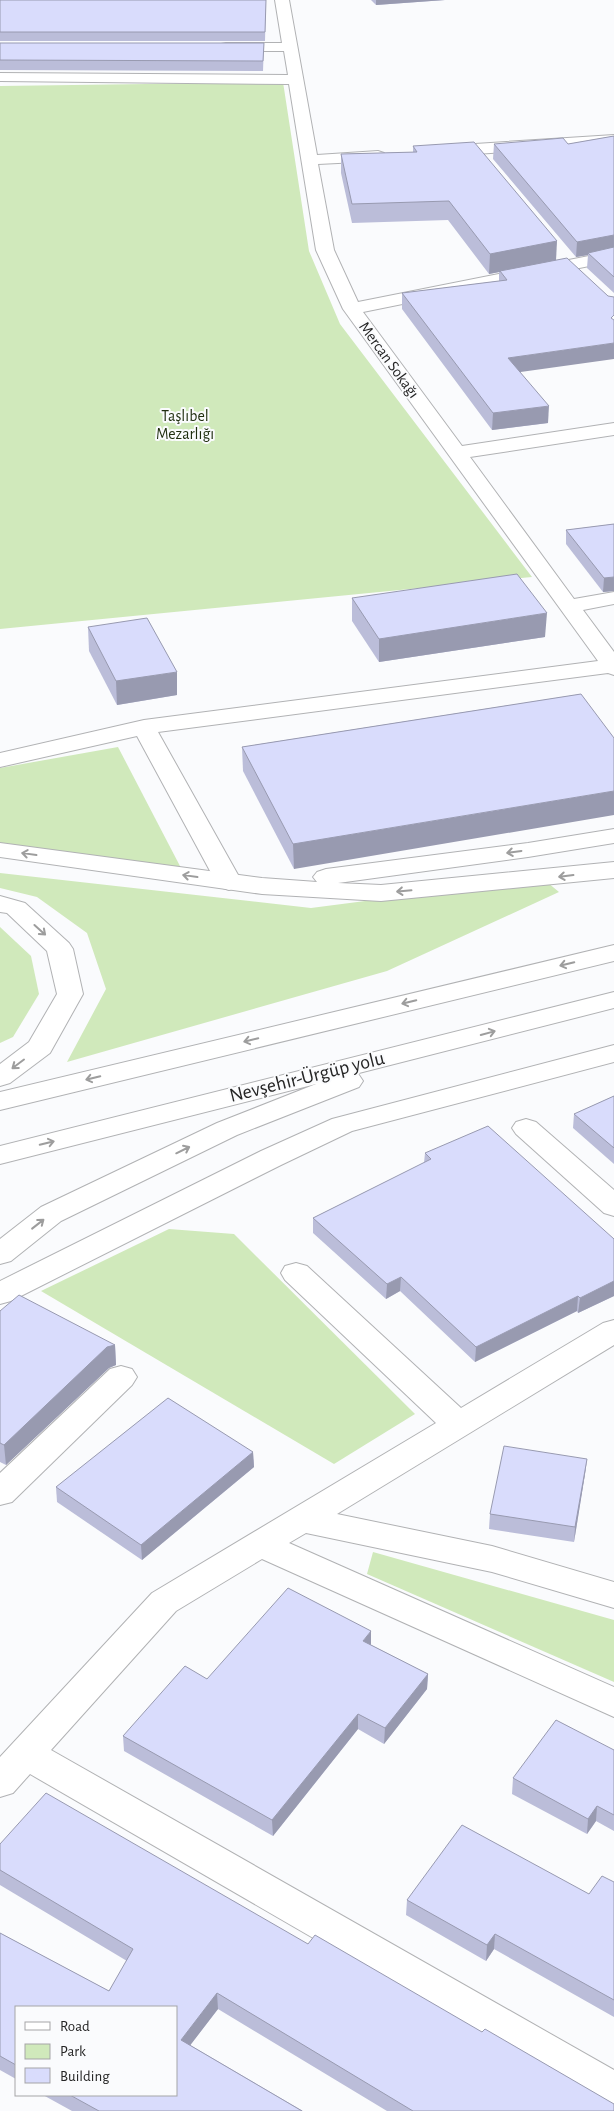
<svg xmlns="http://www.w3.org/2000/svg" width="614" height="2111" font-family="'Alegreya Sans',sans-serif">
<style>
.green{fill:#d0e9bb}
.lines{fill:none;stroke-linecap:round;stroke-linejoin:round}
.street-casing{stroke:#b1b2b4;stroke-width:2}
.highway-casing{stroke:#b1b2b4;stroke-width:2}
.street{fill:#fff;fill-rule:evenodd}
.highway{fill:#fff;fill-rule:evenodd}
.wall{fill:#bbbdd9}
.shaded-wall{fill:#989ab0}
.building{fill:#d9dcfc;stroke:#989ab0}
.oneway{stroke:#9d9d9d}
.labels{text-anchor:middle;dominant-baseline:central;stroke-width:4;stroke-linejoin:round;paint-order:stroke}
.far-street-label{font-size:16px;fill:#252525;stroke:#fafbfd}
.far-park-label{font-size:16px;fill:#1f2e0f;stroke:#fafbfd}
.street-label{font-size:20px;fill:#252525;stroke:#fafbfd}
</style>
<rect width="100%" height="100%" fill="#fafbfd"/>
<g class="green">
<path d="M283,82L309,251L340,324L532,577L0,629V86Z"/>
<path d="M118,747L181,868L0,843V768Z"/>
<path d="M0,873L311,908L542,878L559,892L387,971L67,1062L106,989L87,933L37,897L0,888Z"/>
<path d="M0,927L31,956L39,994L13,1037L0,1043Z"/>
<path d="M169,1229L234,1234L415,1414L334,1464L41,1291Z"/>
<path d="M373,1552L614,1620V1682L367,1574Z"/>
</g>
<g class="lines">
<g class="street-casing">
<g id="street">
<path d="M275,0H289L317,155L378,151L384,153L386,156L384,159L378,161L318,164L334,250L358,302L614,251V261L363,312L462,446L614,423V435L470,457L574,599L614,592V604L583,610L614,652V675L608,673L158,732L242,882L238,887L229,890L220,887L216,882L137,736L0,767V753L144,720L598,661L343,309L316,250L289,84L0,81V73L288,75L284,51H226L221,50L219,47L221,44L226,43H282Z"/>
<path d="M614,135V145L444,156L438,154L436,151L438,148L444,146Z"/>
<path d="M614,1045V1062L352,1131L281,1165L11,1301L0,1304V1281L261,1151L332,1119Z"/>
<path d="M526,1119L536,1122L614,1190V1216L604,1213L516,1134L512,1128L516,1122Z"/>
<path d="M296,1263L307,1266L461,1408L603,1323L614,1320V1345L337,1514L492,1546L614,1582V1608L492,1572L306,1533L289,1543L614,1687V1717L262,1559L176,1611L51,1750L614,2070V2110L600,2104L30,1774L13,1793L0,1797V1757L152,1593L436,1423L285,1280L281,1273L285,1266Z"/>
<path d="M121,1366L132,1369L137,1377L132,1385L12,1502L0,1505V1473L110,1369Z"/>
</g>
</g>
<g class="highway-casing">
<g id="highway">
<path d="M614,829V843L528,857L338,883L381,885L614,862V878L381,901L262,894L0,857V843L262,878L317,882L313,877L317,872L326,869L528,843Z"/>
<path d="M0,896L25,903L69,943L73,949L83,994L50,1053L10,1083L0,1086V1064L29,1042L57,994L47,951L7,913L0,912Z"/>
<path d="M614,945V961L0,1110V1092Z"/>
<path d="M614,992V1008L355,1074L359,1075L363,1081L359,1087L237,1135L61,1221L11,1261L0,1264V1239L41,1207L217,1123L316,1084L0,1164V1146Z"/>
</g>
</g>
<use href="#street" class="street"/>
<use href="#highway" class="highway"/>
</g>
<g class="wall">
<path d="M0,0H266L265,41H0Z"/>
<path d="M371,0H445L376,5Z"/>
<path d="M0,43H264L263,71L0,70Z"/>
<path d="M614,136V293L587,268L588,255L576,257L493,159L494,144H568Z"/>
<path d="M413,146L557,241L520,372L548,423L492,430L402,309V293L499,281V272L489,274L448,220L352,223L341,173V154L413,152Z"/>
<path d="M614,524V591L603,592L566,544V530Z"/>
<path d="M352,598L545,637L379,662L352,621Z"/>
<path d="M88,627L177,695L117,705L89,651Z"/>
<path d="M581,694L294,869L243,771L242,747Z"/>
<path d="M614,1096V1164L573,1128L574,1114Z"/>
<path d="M425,1153L614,1239V1296L578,1313L577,1311L475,1362L400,1291L386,1299L313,1233V1218L424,1163Z"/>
<path d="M0,1311L115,1345L116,1365L109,1368L6,1465L0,1462Z"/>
<path d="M253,1452L254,1467L142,1560L57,1502L56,1487Z"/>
<path d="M587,1459L585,1474L574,1542L489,1529L490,1514Z"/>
<path d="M371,1645L428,1674L427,1689L384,1744L358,1729L273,1836L124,1751L123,1736L207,1679Z"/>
<path d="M614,1750V1831L596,1821L587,1834L512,1794L513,1778Z"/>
<path d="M0,1844L308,1944L614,2111H387L218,2009L190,2045L303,2111H72L43,2095H176L16,2007V2079L0,2070V1933L109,1991L127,1961L0,1885Z"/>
<path d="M614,1882V2017L494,1949L486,1961L406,1915L407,1900L589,1894Z"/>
</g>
<g class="shaded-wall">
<path d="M376,0H445L376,5Z"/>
<path d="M614,235V250L588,253V255L576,257L577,242Z"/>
<path d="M557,241L556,261L489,274L490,254Z"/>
<path d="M614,343V359L507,374L508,358Z"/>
<path d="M549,406L548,423L492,430L493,413Z"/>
<path d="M614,577V591L603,592L604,578Z"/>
<path d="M547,613L545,637L379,662V639Z"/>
<path d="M177,672V695L117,705L116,681Z"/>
<path d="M614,791V815L294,869L293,844Z"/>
<path d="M401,1277L400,1291L386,1299L387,1284Z"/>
<path d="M614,1281V1296L578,1313L580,1298Z"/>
<path d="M578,1296L577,1311L475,1362L476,1347Z"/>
<path d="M115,1345L116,1365L109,1368L6,1465L4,1445L107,1347Z"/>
<path d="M253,1452L254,1467L142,1560L141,1545Z"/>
<path d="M587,1459L585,1474L574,1542L575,1527Z"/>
<path d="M371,1631V1647L363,1641Z"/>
<path d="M428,1674L427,1689L384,1744L385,1728Z"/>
<path d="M358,1714V1729L273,1836L272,1820Z"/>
<path d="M597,1806L596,1821L587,1834L588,1819Z"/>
<path d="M495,1934L494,1949L486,1961L487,1945Z"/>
<path d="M217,1993L218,2009L182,2056L181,2040Z"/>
</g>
<g class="building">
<path d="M0,0H266L265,32H0Z"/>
<path d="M0,43H264L263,61L0,60Z"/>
<path d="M614,136V235L577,242L494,144L563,138L568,144Z"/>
<path d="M474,142L557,241L490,254L449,201L352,204L341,154L417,152L413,146Z"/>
<path d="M614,247V277L588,253Z"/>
<path d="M567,258L608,296L614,297V315L611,318L614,320V343L508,358L549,406L493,413L402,293L507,280L500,271Z"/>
<path d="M614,524V577L604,578L566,530Z"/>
<path d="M517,574L547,613L379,639L352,598Z"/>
<path d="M147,618L177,672L116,681L88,627Z"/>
<path d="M581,694L614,738V791L293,844L242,747Z"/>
<path d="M614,1096V1148L574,1114Z"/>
<path d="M488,1126L614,1239V1281L580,1298L578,1296L476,1347L401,1277L387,1284L313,1218L431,1159L425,1153Z"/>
<path d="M19,1295L115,1345L107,1347L4,1445L0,1443V1311Z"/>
<path d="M168,1398L253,1452L141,1545L56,1487Z"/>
<path d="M504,1446L587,1459L575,1527L490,1514Z"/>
<path d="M288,1588L371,1631L363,1641L428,1674L385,1728L358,1714L272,1820L123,1736L185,1666L207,1679Z"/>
<path d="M556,1720L614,1750V1815L597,1806L588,1819L513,1778Z"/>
<path d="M46,1793L308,1944L315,1935L482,2032L485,2029L614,2104V2111H413L217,1993L181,2040L302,2111H99L70,2095H176V2007H16V2065L0,2056V1933L109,1991L133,1949L0,1870V1844Z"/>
<path d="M462,1825L589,1894L602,1876L614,1882V2000L495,1934L487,1945L407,1900Z"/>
</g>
<defs><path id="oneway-shaft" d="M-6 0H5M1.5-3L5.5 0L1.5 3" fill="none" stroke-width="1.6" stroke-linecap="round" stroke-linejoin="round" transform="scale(1.25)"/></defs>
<g class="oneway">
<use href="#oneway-shaft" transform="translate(514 852) rotate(172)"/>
<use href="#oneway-shaft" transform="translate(29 854) rotate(-172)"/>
<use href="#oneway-shaft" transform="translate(190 876) rotate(-172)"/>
<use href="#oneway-shaft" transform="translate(566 876) rotate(173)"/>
<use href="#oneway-shaft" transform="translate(404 891) rotate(175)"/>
<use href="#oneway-shaft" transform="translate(40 930) rotate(42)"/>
<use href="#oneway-shaft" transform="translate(567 964) rotate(166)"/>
<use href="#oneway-shaft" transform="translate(409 1002) rotate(166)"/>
<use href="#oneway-shaft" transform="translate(488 1033) rotate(-15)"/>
<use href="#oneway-shaft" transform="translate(251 1040) rotate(166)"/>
<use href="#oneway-shaft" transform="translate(18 1064) rotate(143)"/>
<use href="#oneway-shaft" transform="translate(93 1078) rotate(166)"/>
<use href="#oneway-shaft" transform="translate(47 1143) rotate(-14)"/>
<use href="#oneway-shaft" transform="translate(183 1150) rotate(-26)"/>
<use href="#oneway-shaft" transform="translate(38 1224) rotate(-38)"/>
</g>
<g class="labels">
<g class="far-street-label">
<text transform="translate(389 360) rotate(54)">Mercan Sokağı</text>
</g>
<g class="far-park-label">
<text x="185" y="416">Taşlıbel<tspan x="185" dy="18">Mezarlığı</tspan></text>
</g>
<g class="street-label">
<text transform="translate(307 1077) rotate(-14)">Nevşehir-Ürgüp yolu</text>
</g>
</g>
<rect x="15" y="2006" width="162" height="90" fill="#fafbfd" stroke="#a5a5a7"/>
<rect x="25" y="2022" width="25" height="8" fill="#ffffff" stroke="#a5a5a7"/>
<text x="60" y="2031" font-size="15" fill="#252525">Road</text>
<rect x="25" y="2044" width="25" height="15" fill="#d0e9bb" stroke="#a5a5a7"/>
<text x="60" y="2056" font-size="15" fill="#252525">Park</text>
<rect x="25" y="2068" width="25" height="15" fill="#d9dcfc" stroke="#a5a5a7"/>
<text x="60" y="2081" font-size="15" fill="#252525">Building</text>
</svg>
